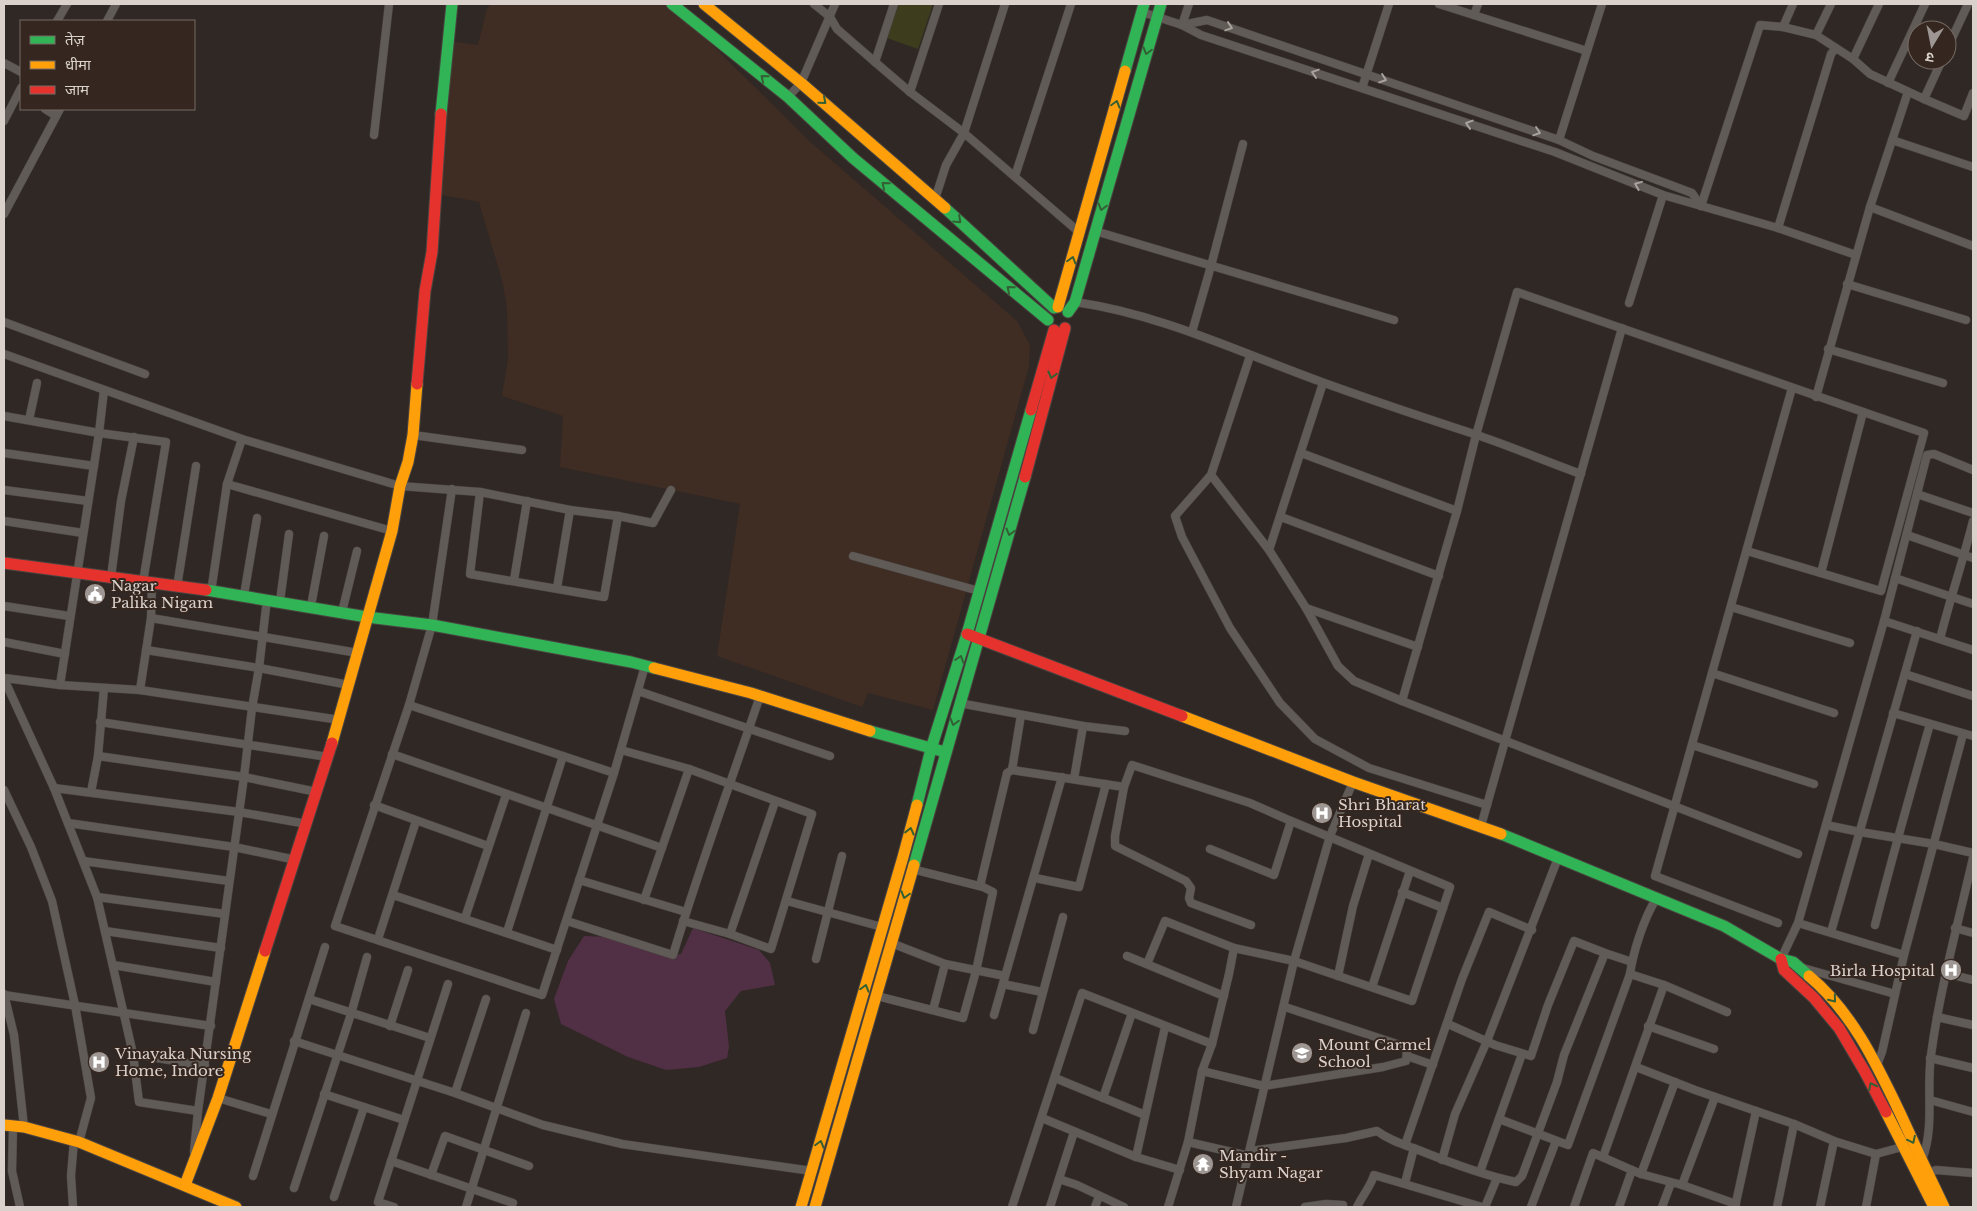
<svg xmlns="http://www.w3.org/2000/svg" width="1977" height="1211" font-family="'Libre Baskerville','Noto Sans Devanagari',serif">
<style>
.built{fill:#3f2c23}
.green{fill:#3d3d1e}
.water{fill:#512f44}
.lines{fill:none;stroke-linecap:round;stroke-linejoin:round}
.street-casing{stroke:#4a4441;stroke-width:9}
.fast-casing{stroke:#4a4441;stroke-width:13}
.slow-casing{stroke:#4a4441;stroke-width:13}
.jam-casing{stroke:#4a4441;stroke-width:13}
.street{stroke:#605b56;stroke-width:8}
.fast{stroke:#30b455;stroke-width:11}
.slow{stroke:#ff9f0a;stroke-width:11}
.jam{stroke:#e5322d;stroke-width:11}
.oneway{stroke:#a9a29d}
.oneway2{stroke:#335f35}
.labels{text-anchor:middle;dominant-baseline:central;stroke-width:4;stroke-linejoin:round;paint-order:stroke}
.poi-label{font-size:15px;fill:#dad1cc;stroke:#352720;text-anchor:start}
</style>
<rect width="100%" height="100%" fill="#302825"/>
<path class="built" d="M491,4H668L686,19L807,139L1017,321L1030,345L1029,366L933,710L868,693L862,707L717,656L740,504L560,467L563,416L502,396L508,358L507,310L503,284L479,202L436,194L449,41L478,45L487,9Z"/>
<path class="green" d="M899,4H933L918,49L887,38Z"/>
<path class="water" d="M693,928L759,950L770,963L775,985L741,991L725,1011L729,1047L727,1058L699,1067L666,1070L628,1057L561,1024L554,999L568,961L584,936L610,937L670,957L681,954Z"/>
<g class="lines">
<g class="street-casing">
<g id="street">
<path d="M814,4L830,17L837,29L875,62L910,92L964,133L1080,233"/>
<path d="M1439,4L1587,51"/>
<path d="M1142,12L1182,25L1201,35L1555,152L1663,195L1778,228L1856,255"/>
<path d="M1474,15L1478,4"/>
<path d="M57,21L67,4"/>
<path d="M107,21L116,4"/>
<path d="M1182,25L1207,20L1559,140L1593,156L1692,193L1701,206"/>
<path d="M1182,25L1189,4"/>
<path d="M1783,27L1793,4"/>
<path d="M1816,35L1831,4"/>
<path d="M1947,49L1968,4"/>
<path d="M1853,59L1879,4"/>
<path d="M875,62L894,4"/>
<path d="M4,63L21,72"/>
<path d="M1888,83L1925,4"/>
<path d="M1362,88L1389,4"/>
<path d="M910,92L939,4"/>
<path d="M788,97L801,83L835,4"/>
<path d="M1924,99L1964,116L1973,93"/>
<path d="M45,109L56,116"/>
<path d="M4,121L21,88"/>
<path d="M374,135L389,4"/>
<path d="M1559,140L1602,4"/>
<path d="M1892,140L1973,167"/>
<path d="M1015,176L1071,4"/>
<path d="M935,199L946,165L964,133L1005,4"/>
<path d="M1701,206L1760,25L1783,27L1816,35L1853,59L1870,74L1924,99L1942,60"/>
<path d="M1870,207L1973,246"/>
<path d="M4,214L60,109"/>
<path d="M1778,228L1831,54L1836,48"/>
<path d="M1095,231L1394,320"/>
<path d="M1847,284L1966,320"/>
<path d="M1075,302C1160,314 1239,352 1319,381C1371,400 1422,417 1474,434C1510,446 1545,461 1581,474"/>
<path d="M1629,303L1663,195"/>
<path d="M4,322L145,374"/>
<path d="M1192,332L1211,266L1243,144"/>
<path d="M1828,349L1943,383"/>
<path d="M4,354L242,439L400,486L480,492L570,510L618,516L653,523L671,490"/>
<path d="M1250,356L1211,475L1175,516L1182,537L1230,628L1280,703L1315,739L1369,768L1487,805"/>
<path d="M1816,397L1870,207L1908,92"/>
<path d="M4,416L99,433L166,442L143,582"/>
<path d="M29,420L37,383"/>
<path d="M413,435L522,450"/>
<path d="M4,453L94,466"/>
<path d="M1301,453L1457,511"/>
<path d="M1211,475L1269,550L1306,608L1338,666L1354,681L1402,701L1798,854"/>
<path d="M227,484L392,531"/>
<path d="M452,489L432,625L409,705L335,926L542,995L614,773L645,666"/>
<path d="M4,490L88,501"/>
<path d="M480,492L470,574L604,597L618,516"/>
<path d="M1917,494L1973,513"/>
<path d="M1281,517L1439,576"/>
<path d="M4,521L83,533"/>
<path d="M1907,535L1973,558"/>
<path d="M1269,550L1323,383"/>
<path d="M853,556L979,591"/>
<path d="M1821,573L1863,412"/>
<path d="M111,577L121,501L134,437"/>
<path d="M1895,578L1973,604"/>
<path d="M514,580L527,501"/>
<path d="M177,587L196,466"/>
<path d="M557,588L570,510"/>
<path d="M211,592L227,484L242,439"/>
<path d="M244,595L257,518"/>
<path d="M280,601L289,534"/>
<path d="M4,606L69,616"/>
<path d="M311,606L324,536"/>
<path d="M1731,607L1850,643"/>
<path d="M1306,608L1418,647"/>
<path d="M342,612L357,551"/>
<path d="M151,618L358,653"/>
<path d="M1884,621L1973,650"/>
<path d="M1940,639C1950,599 1963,561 1973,521"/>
<path d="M4,642L65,654"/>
<path d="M146,650L259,668L349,685"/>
<path d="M1712,673L1834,713"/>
<path d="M1905,674L1973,696"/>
<path d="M4,678L60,685L140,690L340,720"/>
<path d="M4,679L54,788L97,897L133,1054L139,1102L198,1111"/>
<path d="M60,685L99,433L104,390"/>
<path d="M140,690L151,618L152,583"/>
<path d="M638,691L830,756"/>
<path d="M1402,701L1457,511L1476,435L1517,292L1924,433L1881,591L1747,551"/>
<path d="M959,703L1083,726L1125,731"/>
<path d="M409,705L614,773"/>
<path d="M1893,713L1973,736"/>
<path d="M100,722L328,757"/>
<path d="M1692,745L1814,784"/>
<path d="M621,750L689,769L812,814L771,949L730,934L683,921"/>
<path d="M392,754L662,848"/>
<path d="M98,756L244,777L317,792"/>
<path d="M1012,770L1124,787L1132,765L1250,803L1291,821L1274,875L1210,849"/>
<path d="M1074,779L1083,726"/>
<path d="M1124,787L1115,836V846L1186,881L1191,888L1189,898L1191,903L1251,925"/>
<path d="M54,788L239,812L307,824"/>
<path d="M4,790L31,847L52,901L75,1005L91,1098L79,1142"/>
<path d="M91,792L98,756L104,688"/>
<path d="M374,805L488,846"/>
<path d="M68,823L234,847L296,860"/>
<path d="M1826,825L1860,832L1934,844L1973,853"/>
<path d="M1481,826L1622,328"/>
<path d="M83,861L229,881"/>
<path d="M1035,878L1079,887L1106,784"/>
<path d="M579,880L686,912"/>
<path d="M980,886L1007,773L1012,770L1021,715"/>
<path d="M1402,892L1443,908"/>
<path d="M393,895L557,950"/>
<path d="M97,897L225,914"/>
<path d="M644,900L689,769"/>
<path d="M787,901L882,927"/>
<path d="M465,918L506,795"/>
<path d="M567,921L673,955C699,868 731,782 760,696"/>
<path d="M1778,923L1655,876L1792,388"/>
<path d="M1798,923L1904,955"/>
<path d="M1875,925C1892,857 1911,791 1930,724"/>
<path d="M1955,928L1973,933"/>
<path d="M105,931L221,948"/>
<path d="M507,932L563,756"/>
<path d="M1831,932L1917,631"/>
<path d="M730,934L775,802"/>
<path d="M378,939L416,821"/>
<path d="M891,943L945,964L1005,976"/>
<path d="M1127,956L1224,996"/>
<path d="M816,959L842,856"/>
<path d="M1781,959L1798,923L1884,621L1927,455L1934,454L1973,470"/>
<path d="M1147,964L1165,921L1234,948L1294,961L1412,1001L1450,887L1291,821"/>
<path d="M113,965L216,982"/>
<path d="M1803,968L1895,994"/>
<path d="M1945,973L1973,980"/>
<path d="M1630,974L1664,985L1727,1012"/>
<path d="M1338,976L1353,906L1369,854"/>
<path d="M1003,984L1042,992"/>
<path d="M1372,987L1410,871"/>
<path d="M4,994L14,1035L24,1127"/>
<path d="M4,995L211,1026"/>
<path d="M877,996L963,1018L976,971L993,892L983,887L912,869"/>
<path d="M309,999L430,1038"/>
<path d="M933,1010L945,964"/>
<path d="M994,1015L1062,777"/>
<path d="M1937,1017L1973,1025"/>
<path d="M1448,1024L1495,1045L1531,1056L1548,1005L1574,941L1605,953"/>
<path d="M390,1026L408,970"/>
<path d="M1648,1026L1714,1049"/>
<path d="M1033,1030L1063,917"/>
<path d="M294,1041L455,1093L543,1125L622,1144L812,1171"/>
<path d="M133,1054L205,1066"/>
<path d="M1407,1056L1433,1065"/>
<path d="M1930,1058L1973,1068"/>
<path d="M1877,1065L1882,1052L1904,955L1963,734"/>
<path d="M1636,1067L1695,1090L1794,1124L1834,1141L1876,1154L1902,1147"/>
<path d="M1202,1071L1264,1086L1383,1067L1406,1061L1407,1050L1400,1045L1285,1007"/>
<path d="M1055,1078L1145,1115"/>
<path d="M455,1093L486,999"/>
<path d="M324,1094L404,1120"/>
<path d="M218,1098L271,1114"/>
<path d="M1103,1098L1132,1013"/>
<path d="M1930,1100L1973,1112"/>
<path d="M1042,1118L1136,1157L1180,1170"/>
<path d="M1499,1119L1568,1145L1630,974C1633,952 1644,918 1656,899"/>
<path d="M13,1127L12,1171L20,1207"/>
<path d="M1188,1142L1249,1156"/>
<path d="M1405,1145L1462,979L1489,912L1532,930"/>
<path d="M1250,1151L1346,1138L1377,1131C1389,1140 1402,1144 1416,1149C1448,1162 1482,1175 1516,1182L1522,1176L1557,1082L1564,1055L1605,953L1632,962"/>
<path d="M194,1152L198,1111L244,777L252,708L259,668L267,599"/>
<path d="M1136,1157L1165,1027"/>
<path d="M1603,1157L1664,985"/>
<path d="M1442,1160L1455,1114L1487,1041L1558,858"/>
<path d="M1922,1160C1935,1127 1926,1089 1931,1055C1940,988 1958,924 1973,858"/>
<path d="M391,1161L513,1203"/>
<path d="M1480,1172L1522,1054"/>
<path d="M1928,1173L1936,1170L1973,1173"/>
<path d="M1641,1174L1675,1082"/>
<path d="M431,1175L445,1136L529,1166"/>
<path d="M253,1176L325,947"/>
<path d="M1059,1179L1077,1185L1124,1207"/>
<path d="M1405,1183L1414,1148"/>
<path d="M1682,1185L1715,1097"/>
<path d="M294,1188L351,1014L367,957"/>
<path d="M334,1197L364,1107"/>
<path d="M73,1207L71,1176L74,1140"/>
<path d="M394,1207L378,1202L448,984"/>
<path d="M466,1207L526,1013"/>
<path d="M1012,1207L1082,993L1212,1044"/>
<path d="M1050,1207L1074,1132"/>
<path d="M1095,1207L1099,1196"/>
<path d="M1168,1207L1188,1142L1202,1071L1212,1044L1229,974L1234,948"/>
<path d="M1236,1207L1294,961L1330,836L1353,782"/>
<path d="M1305,1207L1326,1204L1343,1205L1342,1207"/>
<path d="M1357,1207C1362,1196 1371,1186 1374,1175L1482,1207"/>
<path d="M1485,1207L1497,1178"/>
<path d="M1531,1207L1556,1141"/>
<path d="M1574,1207L1593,1153L1641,1174L1682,1185L1736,1204"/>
<path d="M1619,1207L1632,1170"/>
<path d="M1662,1207L1671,1183"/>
<path d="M1735,1207L1756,1111"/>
<path d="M1777,1207L1794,1124"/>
<path d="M1820,1207L1834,1141"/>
<path d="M1866,1207L1876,1154"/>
</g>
</g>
<g class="fast-casing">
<g id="fast">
<path d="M672,4L788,97L853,158L1048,320"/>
<path d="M1125,71L1144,4"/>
<path d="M441,114L452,4"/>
<path d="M945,208L1054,308"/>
<path d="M1068,312L1075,302L1161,4"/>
<path d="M206,590L367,617L432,625L631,662L654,668"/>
<path d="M870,731L945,752"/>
<path d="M917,805L931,749L967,634L1031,410"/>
<path d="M1501,834L1724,926L1781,959L1793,962L1809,976"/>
<path d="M914,865L1025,477"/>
</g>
</g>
<g class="slow-casing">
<g id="slow">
<path d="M704,4L801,83L945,208"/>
<path d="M1058,307L1125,71"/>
<path d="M654,668L751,693L870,731"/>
<path d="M1182,716L1353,782L1501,834"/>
<path d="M332,743L392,531L400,486L408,462L413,435L417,384"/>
<path d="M1809,976C1852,1012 1876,1063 1900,1113C1914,1144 1929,1176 1944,1207"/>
<path d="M1886,1112L1934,1207"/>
<path d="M4,1125L24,1127L79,1142L236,1207"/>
<path d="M185,1185L218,1098L265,951"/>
<path d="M801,1207L903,857L917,805"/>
<path d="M815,1207L914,865"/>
</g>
</g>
<g class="jam-casing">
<g id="jam">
<path d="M417,384L425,291L432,252L441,114"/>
<path d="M1031,410L1054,330"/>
<path d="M1025,477L1065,328"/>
<path d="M4,563L206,590"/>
<path d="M967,634L1182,716"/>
<path d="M265,951L332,743"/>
<path d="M1781,959L1784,970L1814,998L1839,1028L1865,1072L1886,1112"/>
</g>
</g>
<use href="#street" class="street"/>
<use href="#fast" class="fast"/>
<use href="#slow" class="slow"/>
<use href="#jam" class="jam"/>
</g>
<defs><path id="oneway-chevron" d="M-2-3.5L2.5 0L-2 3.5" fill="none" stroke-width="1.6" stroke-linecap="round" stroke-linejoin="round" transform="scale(1.25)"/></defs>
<g class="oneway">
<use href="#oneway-chevron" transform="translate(1229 27) rotate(18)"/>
<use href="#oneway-chevron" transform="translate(1315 73) rotate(-162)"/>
<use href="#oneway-chevron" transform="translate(1383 79) rotate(19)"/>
<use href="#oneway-chevron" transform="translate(1469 124) rotate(-162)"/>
<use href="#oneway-chevron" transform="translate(1537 132) rotate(19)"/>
<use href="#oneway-chevron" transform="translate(1638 185) rotate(-158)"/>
</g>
<g class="oneway2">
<use href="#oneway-chevron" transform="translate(1147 51) rotate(106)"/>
<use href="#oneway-chevron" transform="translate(764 78) rotate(-141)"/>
<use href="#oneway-chevron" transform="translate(823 101) rotate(41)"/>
<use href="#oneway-chevron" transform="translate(1116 104) rotate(-74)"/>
<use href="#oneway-chevron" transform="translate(885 185) rotate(-140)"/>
<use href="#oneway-chevron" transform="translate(1102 207) rotate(106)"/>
<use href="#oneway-chevron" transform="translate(958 220) rotate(43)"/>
<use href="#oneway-chevron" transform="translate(1072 260) rotate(-74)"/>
<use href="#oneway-chevron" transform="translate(1010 289) rotate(-140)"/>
<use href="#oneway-chevron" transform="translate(1052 375) rotate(105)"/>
<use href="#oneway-chevron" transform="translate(1010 532) rotate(105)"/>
<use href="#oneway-chevron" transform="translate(960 659) rotate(-72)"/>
<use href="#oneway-chevron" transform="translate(954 722) rotate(106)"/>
<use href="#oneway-chevron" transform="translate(910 831) rotate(-76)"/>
<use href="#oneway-chevron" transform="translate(905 895) rotate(106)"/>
<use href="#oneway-chevron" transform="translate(865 988) rotate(-74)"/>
<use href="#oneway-chevron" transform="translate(1833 999) rotate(51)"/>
<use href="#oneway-chevron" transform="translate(1872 1086) rotate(-117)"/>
<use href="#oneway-chevron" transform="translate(1912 1140) rotate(64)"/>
<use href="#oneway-chevron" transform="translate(820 1144) rotate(-74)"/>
</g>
<defs>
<g id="civic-disc" transform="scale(1.125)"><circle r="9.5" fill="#9e9692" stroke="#352720"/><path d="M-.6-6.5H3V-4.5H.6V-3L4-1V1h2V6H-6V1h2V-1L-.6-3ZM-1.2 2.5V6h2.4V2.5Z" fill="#fff"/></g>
<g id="hospital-disc" transform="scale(1.125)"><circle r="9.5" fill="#9e9692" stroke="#352720"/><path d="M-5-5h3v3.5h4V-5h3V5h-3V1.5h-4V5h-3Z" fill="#fff"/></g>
<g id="school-disc" transform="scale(1.125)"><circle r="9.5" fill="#9e9692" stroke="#352720"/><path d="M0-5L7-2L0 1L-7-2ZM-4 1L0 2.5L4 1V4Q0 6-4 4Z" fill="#fff"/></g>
<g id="temple-disc" transform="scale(1.125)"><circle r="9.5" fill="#9e9692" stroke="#352720"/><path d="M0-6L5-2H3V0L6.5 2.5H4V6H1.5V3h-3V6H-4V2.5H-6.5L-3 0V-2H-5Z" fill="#fff"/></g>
</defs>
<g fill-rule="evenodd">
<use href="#civic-disc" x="95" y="594"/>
<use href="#hospital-disc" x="1322" y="813"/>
<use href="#hospital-disc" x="1951" y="970"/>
<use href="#school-disc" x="1302" y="1053"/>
<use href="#hospital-disc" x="99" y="1062"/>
<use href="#temple-disc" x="1203" y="1164"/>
</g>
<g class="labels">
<g class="poi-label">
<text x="111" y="585">Nagar<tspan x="111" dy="17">Palika Nigam</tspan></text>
<text x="1338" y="804">Shri Bharat<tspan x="1338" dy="17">Hospital</tspan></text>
<text x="1935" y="970" text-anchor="end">Birla Hospital</text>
<text x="1318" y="1044">Mount Carmel<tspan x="1318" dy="17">School</tspan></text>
<text x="115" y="1053">Vinayaka Nursing<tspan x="115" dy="17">Home, Indore</tspan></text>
<text x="1219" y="1155">Mandir -<tspan x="1219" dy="17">Shyam Nagar</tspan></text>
</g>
</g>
<rect width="1977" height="1211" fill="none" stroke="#dad1cc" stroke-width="10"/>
<rect x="20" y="20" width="175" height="90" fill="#352720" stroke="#776b65"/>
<rect x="30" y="36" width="25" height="8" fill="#30b455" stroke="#776b65"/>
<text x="65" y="45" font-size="15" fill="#dad1cc">तेज़</text>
<rect x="30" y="61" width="25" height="8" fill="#ff9f0a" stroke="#776b65"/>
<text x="65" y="70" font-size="15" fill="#dad1cc">धीमा</text>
<rect x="30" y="86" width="25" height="8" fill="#e5322d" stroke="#776b65"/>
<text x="65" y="95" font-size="15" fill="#dad1cc">जाम</text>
<g transform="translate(1932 45) rotate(190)"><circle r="24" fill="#352720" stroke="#776b65"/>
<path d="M0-4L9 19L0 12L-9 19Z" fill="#9e9692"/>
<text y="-8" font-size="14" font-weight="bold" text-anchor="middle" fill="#dad1cc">उ</text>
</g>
</svg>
